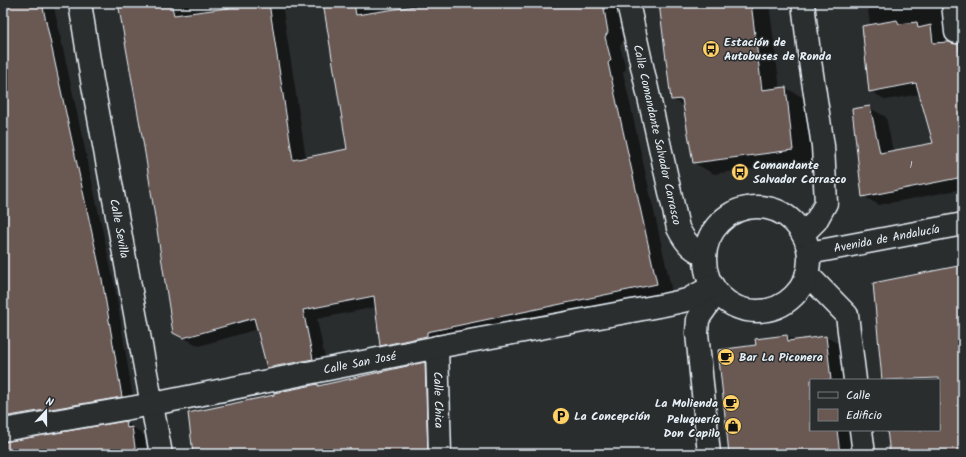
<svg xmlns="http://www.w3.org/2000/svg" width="966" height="457" font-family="Kalam,sans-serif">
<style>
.shadow{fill:#0007;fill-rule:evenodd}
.building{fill:#6a5952;stroke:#e8f1f8}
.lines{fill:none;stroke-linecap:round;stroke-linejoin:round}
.street-casing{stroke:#e8f1f8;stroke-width:25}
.secondary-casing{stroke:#e8f1f8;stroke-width:25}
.street{stroke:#2a2d2e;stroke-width:22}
.secondary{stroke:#2a2d2e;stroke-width:22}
.labels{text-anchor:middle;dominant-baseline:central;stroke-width:3;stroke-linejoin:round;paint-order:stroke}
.number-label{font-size:10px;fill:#c8cbce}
.poi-label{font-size:12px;font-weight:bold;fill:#e8f1f8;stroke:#2a2d2e;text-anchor:start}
.street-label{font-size:12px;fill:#e8f1f8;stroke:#2a2d2e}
</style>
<rect width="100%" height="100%" fill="#2a2d2e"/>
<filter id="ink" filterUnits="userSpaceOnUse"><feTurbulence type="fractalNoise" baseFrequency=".025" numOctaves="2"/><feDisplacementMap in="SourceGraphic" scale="8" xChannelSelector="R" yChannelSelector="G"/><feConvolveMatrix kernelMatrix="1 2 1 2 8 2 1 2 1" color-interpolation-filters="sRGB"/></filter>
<g filter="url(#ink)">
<g class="shadow">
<path d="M3,3H56L57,7H54L115,287L134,404L3,440L5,443L126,422L144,435L147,454H3Z"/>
<path d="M120,3H616L623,41L620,46L626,69L623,72L672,292L396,354L381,345L376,307L317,319L327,368L283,376L268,368L258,329L199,346L188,340L174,332ZM324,3L349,150L306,158L283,10Z"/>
<path d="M660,3H769L780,89L786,88L806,99L813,161L714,174L694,163L684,106L672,99Z"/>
<path d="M867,3H960L956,14L959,43L963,48V189L879,205L863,196L870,108L886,117L893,151L934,144L920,94L886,100L870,91V25Z"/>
<path d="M963,266V454H891L889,430H939V380H884L874,284Z"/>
<path d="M787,336L797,341L826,337L843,346L847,380H811V430H852L855,454H731L757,346Z"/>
<path d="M425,363L443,374L447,454H194L276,396L318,385L320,386Z"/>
</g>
<g class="building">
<path d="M3,3H42L102,279L122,397L3,417Z"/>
<path d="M118,3H171L174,15L235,7L234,3H269L293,160L347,149L323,3H354L356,15L435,3H603L608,32L605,37L611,60L608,63L657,284L427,332V336L380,346L374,296L303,310L313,359L267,368L254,318L183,338L173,333L145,153Z"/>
<path d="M659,3H751L762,90L786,87L793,150L693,163L682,99L671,100Z"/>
<path d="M897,20L899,24L917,22L918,28L931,25L933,43L949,42L958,44L961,65H963V177L862,197L852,109L870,106L880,153L933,143L916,83L869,92L862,26Z"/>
<path d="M963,265V454H890L887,430H939V378L882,380L873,283Z"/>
<path d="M787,335L788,341L826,336L831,380H811V430H837L840,454H729L718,350L756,345L755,339Z"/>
<path d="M425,362L428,454H193L188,413L274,395V393L318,384V386Z"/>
<path d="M126,421L127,428L132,427L136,454H3V442Z"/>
</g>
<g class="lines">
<g class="street-casing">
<g id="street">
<path d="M953,3L956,32L963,30"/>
<path d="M807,274L847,315L855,380"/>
<path id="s1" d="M437,347L440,454"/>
<path d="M861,430L864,454"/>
<path d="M709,454L697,333L698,319L717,292"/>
</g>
</g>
<g class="secondary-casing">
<g id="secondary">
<path id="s2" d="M80,3L92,80L161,454"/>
<path id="s3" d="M628,3L678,228C685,242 691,249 705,255"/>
<circle cx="757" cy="259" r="52"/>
<path d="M803,234L816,221L826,203L823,146L810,61L803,3"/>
<path id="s4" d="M809,253L963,224"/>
<path id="s5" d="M3,430L153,404L448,345L664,305L687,300L713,286"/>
</g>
</g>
<use href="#street" class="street"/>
<use href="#secondary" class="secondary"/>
</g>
</g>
<defs>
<g id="bus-disc" transform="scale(0.9)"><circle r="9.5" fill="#ffd166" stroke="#2a2d2e"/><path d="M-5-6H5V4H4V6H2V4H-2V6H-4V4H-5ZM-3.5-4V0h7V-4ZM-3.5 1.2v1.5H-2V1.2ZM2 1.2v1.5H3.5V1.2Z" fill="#111"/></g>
<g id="cafe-disc" transform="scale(0.9)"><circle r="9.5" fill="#ffd166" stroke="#2a2d2e"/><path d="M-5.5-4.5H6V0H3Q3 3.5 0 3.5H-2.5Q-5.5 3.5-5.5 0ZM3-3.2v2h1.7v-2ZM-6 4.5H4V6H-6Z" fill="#111"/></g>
<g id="parking-disc" transform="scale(0.9)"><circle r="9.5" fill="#ffd166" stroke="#2a2d2e"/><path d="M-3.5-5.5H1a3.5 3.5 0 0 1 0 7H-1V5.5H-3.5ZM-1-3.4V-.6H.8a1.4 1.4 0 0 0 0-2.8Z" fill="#111"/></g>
<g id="shop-disc" transform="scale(0.9)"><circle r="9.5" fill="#ffd166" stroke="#2a2d2e"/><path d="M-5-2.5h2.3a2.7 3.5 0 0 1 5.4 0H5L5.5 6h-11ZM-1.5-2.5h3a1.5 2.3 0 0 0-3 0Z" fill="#111"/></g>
</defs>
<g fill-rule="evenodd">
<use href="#bus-disc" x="711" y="49"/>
<use href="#bus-disc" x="740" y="172"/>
<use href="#cafe-disc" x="726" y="357"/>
<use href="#cafe-disc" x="731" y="403"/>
<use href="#parking-disc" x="561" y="416"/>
<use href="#shop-disc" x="733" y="426"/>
</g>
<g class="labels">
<g class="number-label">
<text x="911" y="165">1</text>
</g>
<g class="poi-label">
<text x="724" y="42">Estación de<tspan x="724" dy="14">Autobuses de Ronda</tspan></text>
<text x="753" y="165">Comandante<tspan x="753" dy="14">Salvador Carrasco</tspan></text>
<text x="739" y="357">Bar La Piconera</text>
<text x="718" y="403" text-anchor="end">La Molienda</text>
<text x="574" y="416">La Concepción</text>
<text x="720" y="419" text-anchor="end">Peluquería<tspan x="720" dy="14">Don Capilo</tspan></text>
</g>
<g class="street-label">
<text stroke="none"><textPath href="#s3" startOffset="135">Calle Comandante Salvador Carrasco</textPath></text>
<text stroke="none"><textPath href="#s2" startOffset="229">Calle Sevilla</textPath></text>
<text stroke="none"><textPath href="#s4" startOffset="79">Avenida de Andalucía</textPath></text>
<text stroke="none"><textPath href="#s5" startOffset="363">Calle San José</textPath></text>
<text stroke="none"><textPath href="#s1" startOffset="53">Calle Chica</textPath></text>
</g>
</g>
<rect width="966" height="457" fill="none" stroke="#2a2d2e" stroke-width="16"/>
<rect x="8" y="8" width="950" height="441" fill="none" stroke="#e8f1f8" stroke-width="1.5" filter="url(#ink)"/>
<rect x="810" y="379" width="130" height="52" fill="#2a2d2e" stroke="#767b7f"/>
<rect x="818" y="392" width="20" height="6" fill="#2a2d2e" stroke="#767b7f"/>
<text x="846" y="399" font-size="12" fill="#e8f1f8">Calle</text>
<rect x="818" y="409" width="20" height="12" fill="#6a5952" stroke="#767b7f"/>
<text x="846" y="419" font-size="12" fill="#e8f1f8">Edificio</text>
<g transform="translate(46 411) rotate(21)" stroke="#2a2d2e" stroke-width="3" paint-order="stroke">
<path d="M0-3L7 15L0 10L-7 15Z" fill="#e8f1f8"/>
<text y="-6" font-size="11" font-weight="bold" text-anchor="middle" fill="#e8f1f8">N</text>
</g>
</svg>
